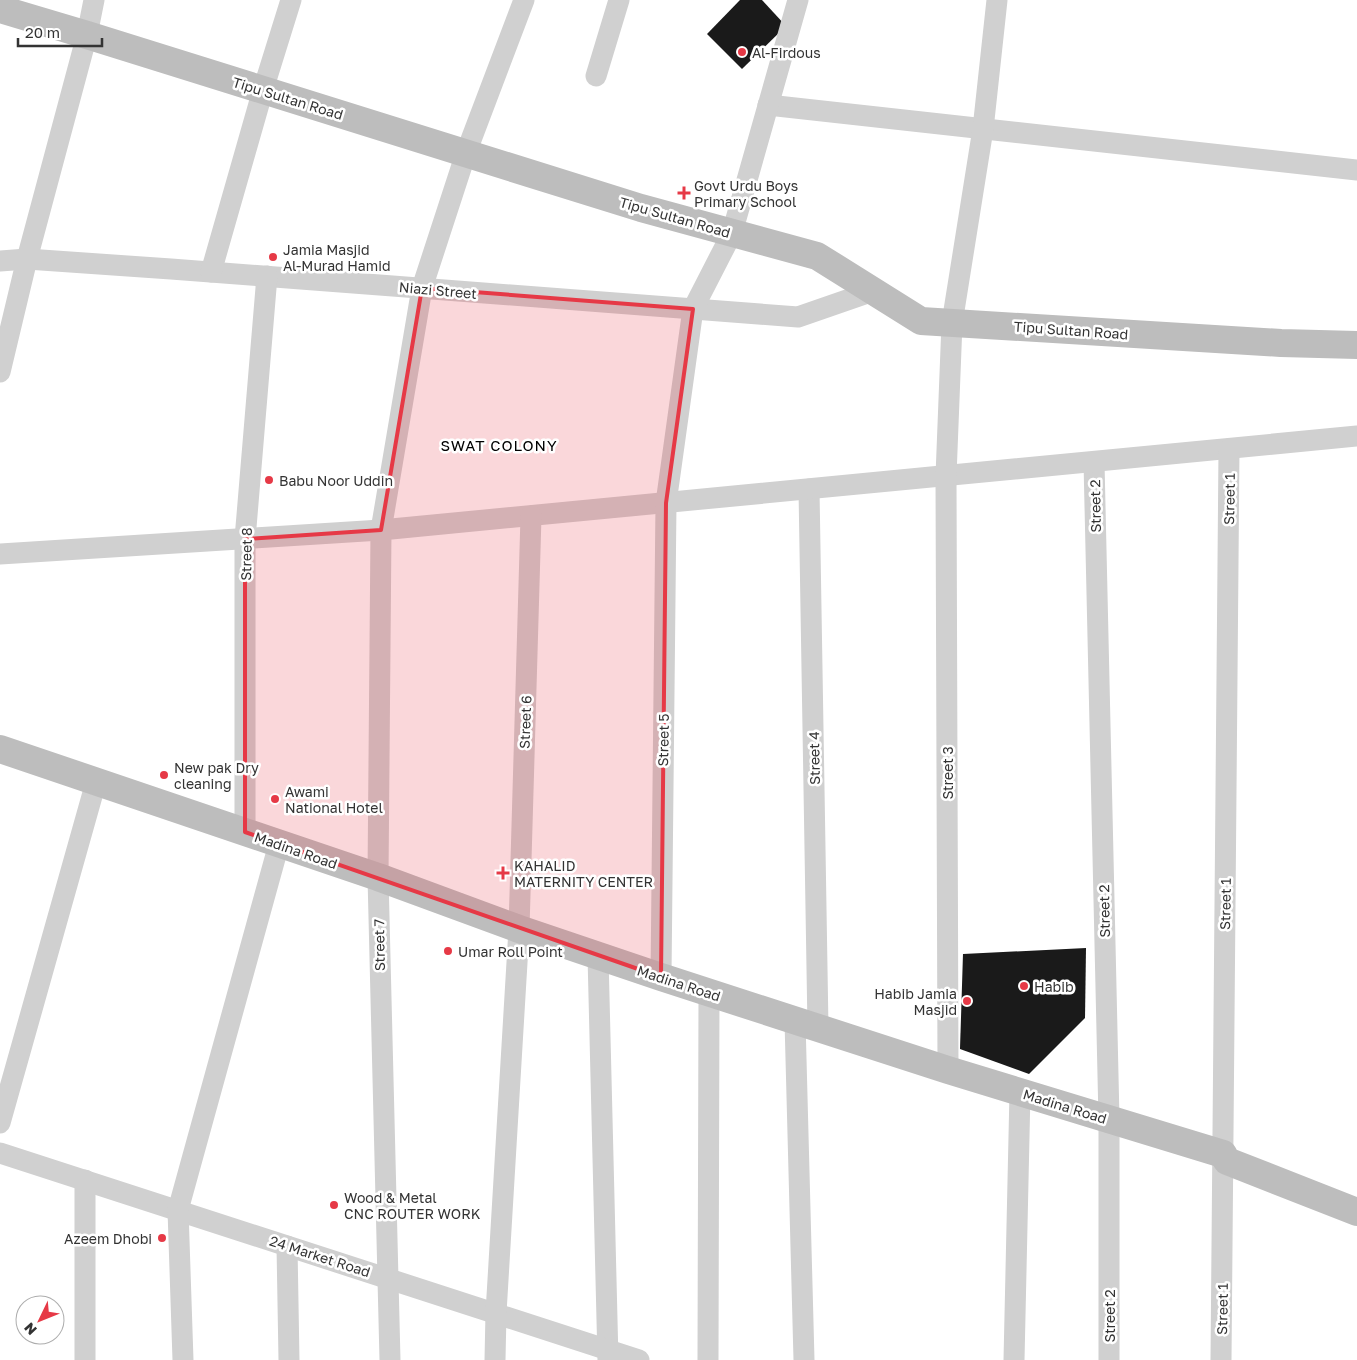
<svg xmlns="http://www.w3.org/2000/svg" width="1357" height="1360" font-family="'Golos Text',sans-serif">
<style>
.building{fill:#1a1a1a}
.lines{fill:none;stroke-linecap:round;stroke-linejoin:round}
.street{stroke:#d0d0d0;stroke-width:21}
.secondary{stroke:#bdbdbd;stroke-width:28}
.marked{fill:#e63946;fill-opacity:0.2;stroke:#e63946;stroke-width:4;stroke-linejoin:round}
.poi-dot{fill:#e63946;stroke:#fff;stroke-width:2}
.labels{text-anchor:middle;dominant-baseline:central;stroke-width:5;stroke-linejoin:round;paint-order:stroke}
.poi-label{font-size:14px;fill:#333;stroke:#fff;text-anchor:start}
.street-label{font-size:14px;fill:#333;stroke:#fff}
.neighbourhood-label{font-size:15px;letter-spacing:1px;fill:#000;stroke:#fff}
</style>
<rect width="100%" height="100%" fill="#fff"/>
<g class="building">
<path d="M740,0H762L786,26L742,69L707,34Z"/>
<path d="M1086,948L1085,1018L1029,1074L960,1049L963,954Z"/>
</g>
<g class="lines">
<g class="street">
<path d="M596,76L619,0"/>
<path d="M768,105L1357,170"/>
<path d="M0,261L27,259L171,269L798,317L873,291"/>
<path d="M211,272L263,90L291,0"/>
<path d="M0,372L27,259L87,35L94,0"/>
<path d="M1094,462L1109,1119V1360"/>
<path d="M809,489L818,1028"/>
<path d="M0,554L381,530L1357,436"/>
<path d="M245,832V539L267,276"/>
<path d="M598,956L608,1360"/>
<path d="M661,977L666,503L693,309L732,233L798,0"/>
<path d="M795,1021L804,1360"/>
<path d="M948,1070L946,476L952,323L983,129L997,0"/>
<path d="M0,1123L96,782"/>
<path d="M0,1153L639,1360"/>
<path d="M85,1180V1360"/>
<path d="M287,1246L289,1360"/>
<path d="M183,1360L178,1210L279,844"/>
<path d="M390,1360L378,877L381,530L422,288L466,153L524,0"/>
<path d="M495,1360L496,1313L519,929L531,516"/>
<path d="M708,1360L709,993"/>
<path d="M1014,1360L1020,1092"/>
<path d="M1221,1360L1229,449"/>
</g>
<g class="secondary">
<path d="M0,9L87,35L641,208L817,256L921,321L1281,343L1357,345"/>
<path d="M0,749L378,877L519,929L661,977L948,1070L1223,1154L1227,1161L1357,1212"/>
</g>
</g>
<path class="marked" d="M422,288L693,309L666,503L661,977L245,832V539L381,530Z"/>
<g class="poi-dot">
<circle cx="742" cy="52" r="5"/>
<path d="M681.5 185.5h5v5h5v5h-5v5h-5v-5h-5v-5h5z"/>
<circle cx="273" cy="257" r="5"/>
<circle cx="269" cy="480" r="5"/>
<circle cx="164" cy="775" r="5"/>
<circle cx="275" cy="799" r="5"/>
<path d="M500.5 865.5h5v5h5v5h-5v5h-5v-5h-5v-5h5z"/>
<circle cx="448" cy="951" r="5"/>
<circle cx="1024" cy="986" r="5"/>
<circle cx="967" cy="1001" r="5"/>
<circle cx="334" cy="1205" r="5"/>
<circle cx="162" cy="1238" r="5"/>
</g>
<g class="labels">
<g class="poi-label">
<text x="752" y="52">Al-Firdous</text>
<text x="694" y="185">Govt Urdu Boys<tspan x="694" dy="16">Primary School</tspan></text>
<text x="283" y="249">Jamia Masjid<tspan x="283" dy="16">Al-Murad Hamid</tspan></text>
<text x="279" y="480">Babu Noor Uddin</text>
<text x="174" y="767">New pak Dry<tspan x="174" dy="16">cleaning</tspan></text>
<text x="285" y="791">Awami<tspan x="285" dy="16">National Hotel</tspan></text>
<text x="514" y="865">KAHALID<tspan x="514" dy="16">MATERNITY CENTER</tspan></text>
<text x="458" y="951">Umar Roll Point</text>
<text x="1034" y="986">Habib</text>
<text x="957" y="993" text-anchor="end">Habib Jamia<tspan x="957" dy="16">Masjid</tspan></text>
<text x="344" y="1197">Wood &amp; Metal<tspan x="344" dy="16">CNC ROUTER WORK</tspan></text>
<text x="152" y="1238" text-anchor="end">Azeem Dhobi</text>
</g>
<g class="street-label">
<text transform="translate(288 98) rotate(17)">Tipu Sultan Road</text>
<text transform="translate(675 217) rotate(16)">Tipu Sultan Road</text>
<text transform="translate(438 290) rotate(5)">Niazi Street</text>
<text transform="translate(1071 330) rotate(4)">Tipu Sultan Road</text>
<text transform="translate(1229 499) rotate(-89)">Street 1</text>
<text transform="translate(1095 506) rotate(-91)">Street 2</text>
<text transform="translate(246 554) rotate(-89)">Street 8</text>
<text transform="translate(525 722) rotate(-88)">Street 6</text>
<text transform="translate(663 740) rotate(-89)">Street 5</text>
<text transform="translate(814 758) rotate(-91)">Street 4</text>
<text transform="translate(947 773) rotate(-90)">Street 3</text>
<text transform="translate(296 850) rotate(19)">Madina Road</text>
<text transform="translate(1225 904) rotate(-89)">Street 1</text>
<text transform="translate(1104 911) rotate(-91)">Street 2</text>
<text transform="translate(379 945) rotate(-91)">Street 7</text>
<text transform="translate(679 983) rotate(18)">Madina Road</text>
<text transform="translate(1065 1106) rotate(17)">Madina Road</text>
<text transform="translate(320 1256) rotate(18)">24 Market Road</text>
<text transform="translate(1222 1309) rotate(-89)">Street 1</text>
<text transform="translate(1109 1316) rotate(-90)">Street 2</text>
</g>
<g class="neighbourhood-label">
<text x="499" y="445">SWAT COLONY</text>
</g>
</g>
<g transform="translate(40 1320) rotate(227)"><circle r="24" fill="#ffffff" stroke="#adadad"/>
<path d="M0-4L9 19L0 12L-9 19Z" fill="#e63946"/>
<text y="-8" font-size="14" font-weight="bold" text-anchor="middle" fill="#333333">N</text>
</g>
<path d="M18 38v8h84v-8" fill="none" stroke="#333333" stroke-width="2.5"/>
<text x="25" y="38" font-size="15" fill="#333333" stroke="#ffffff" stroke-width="4" paint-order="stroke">20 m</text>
</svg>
